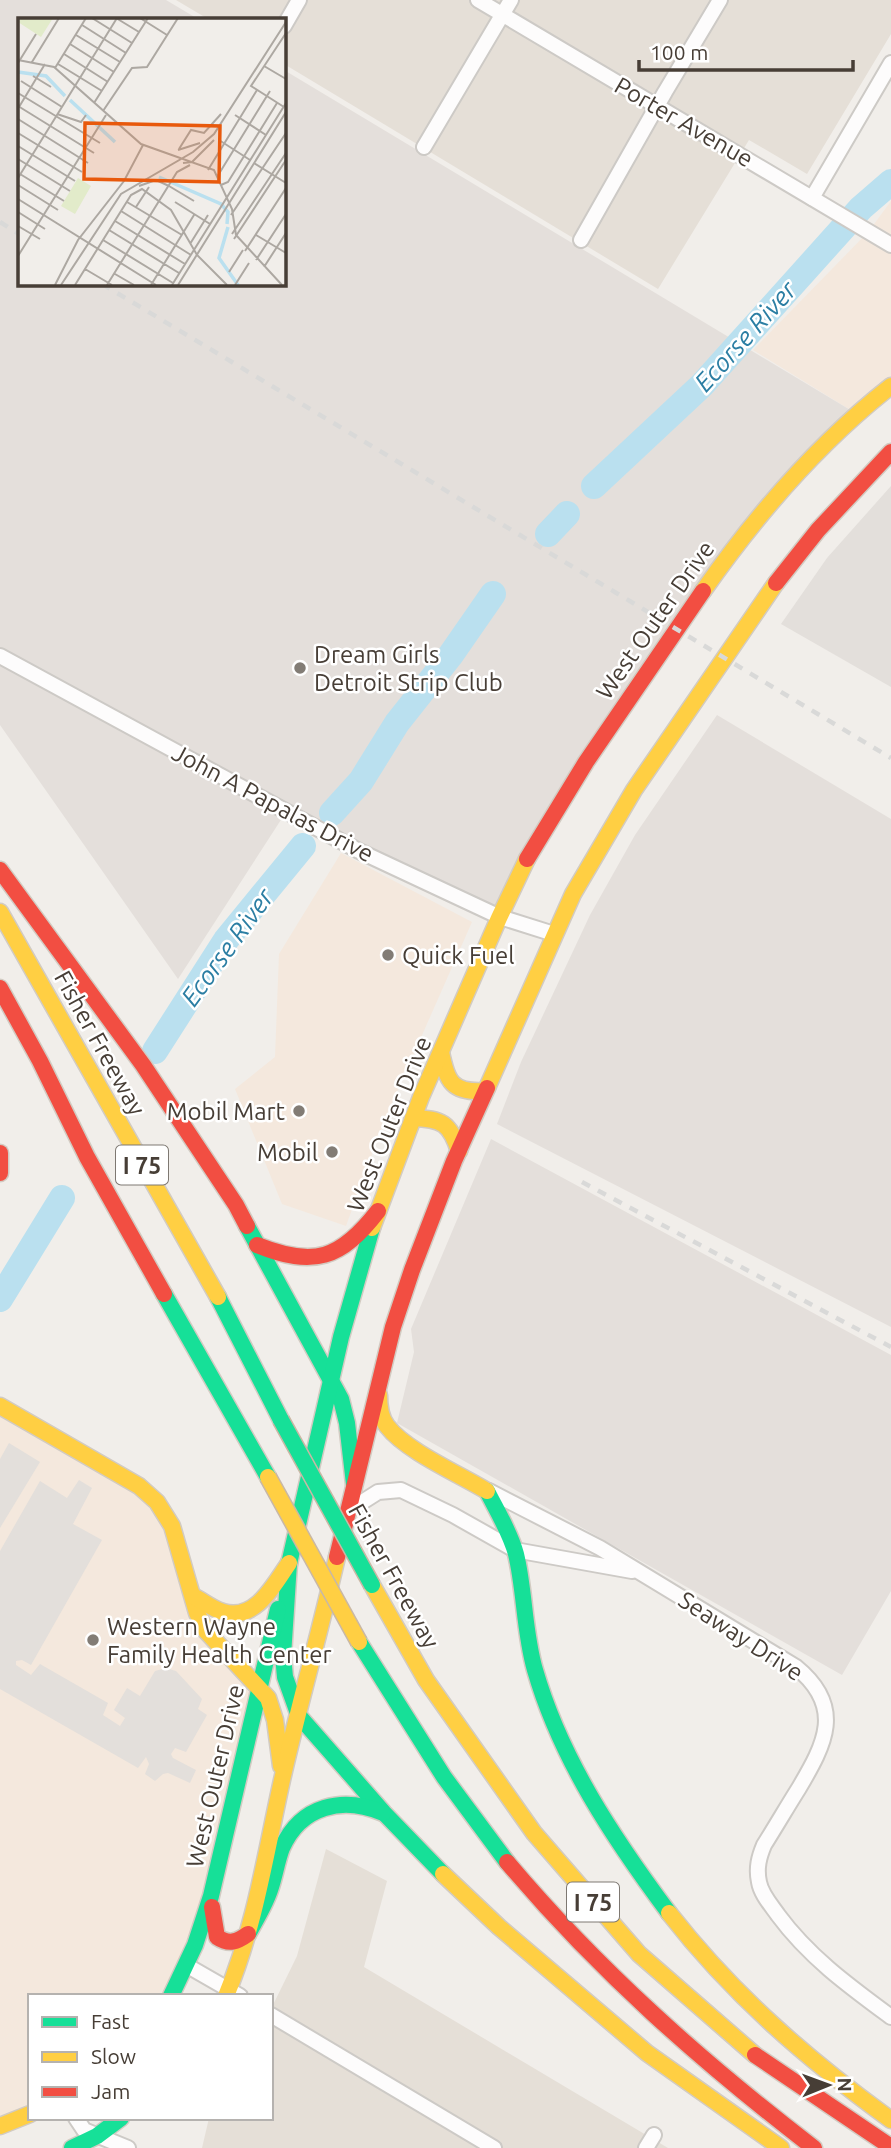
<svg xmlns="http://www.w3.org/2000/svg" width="891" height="2148" font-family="Ubuntu,sans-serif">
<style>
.residential{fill:#e5dfd7}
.commercial{fill:#f4e8dd}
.industrial{fill:#e4dfdb}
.parking{fill:#e3dfdb}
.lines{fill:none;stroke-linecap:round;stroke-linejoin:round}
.river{stroke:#bae0ef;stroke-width:26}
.street-casing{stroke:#cdcac6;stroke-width:18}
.fast-casing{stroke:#d2cbc2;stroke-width:19}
.slow-casing{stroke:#d2cbc2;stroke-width:19}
.jam-casing{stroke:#d2cbc2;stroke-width:19}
.street{stroke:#fdfcfc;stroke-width:14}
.fast{stroke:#16e098;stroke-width:16}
.slow{stroke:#ffcf43;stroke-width:16}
.jam{stroke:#f24e42;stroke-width:16}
.rail{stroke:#d9d9d8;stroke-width:4.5;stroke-dasharray:9 9;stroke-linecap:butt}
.fast-bridge-casing{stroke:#c9b8a5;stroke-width:19;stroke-linecap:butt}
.slow-bridge-casing{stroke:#c9b8a5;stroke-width:19;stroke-linecap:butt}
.fast-bridge{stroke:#16e098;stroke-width:16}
.slow-bridge{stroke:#ffcf43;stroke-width:16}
.poi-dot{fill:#827c75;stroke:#fff;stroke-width:2.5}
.labels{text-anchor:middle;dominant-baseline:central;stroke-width:5;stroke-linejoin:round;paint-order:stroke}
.shield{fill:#fff;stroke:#7e7872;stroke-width:2}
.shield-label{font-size:23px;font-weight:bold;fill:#473e36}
.street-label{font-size:24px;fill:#473e36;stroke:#fff}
.poi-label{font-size:24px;fill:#473e36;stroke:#fff;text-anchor:start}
.water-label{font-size:26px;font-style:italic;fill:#2b7ea3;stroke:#fff}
.inset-river{fill:none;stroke:#bae0ef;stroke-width:3.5}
.inset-road{fill:none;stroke:#ada8a2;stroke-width:2}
.view{fill:#e8590c;fill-opacity:0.15;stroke:#e8590c;stroke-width:3.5}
.inset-edge{fill:none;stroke:#473e36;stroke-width:3.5}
</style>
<rect width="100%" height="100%" fill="#f1eeea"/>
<g class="residential">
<path d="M176,0H891V34L807,174L749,140L658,289L284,64V19H208Z"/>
<path d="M326,1849L387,1881L364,1967L668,2148H202L209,2118H271V2009L297,1956Z"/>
</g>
<g class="commercial">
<path d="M891,201V386L857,414L753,350L869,231Z"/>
<path d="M341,853L472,922L385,1119L346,1226L282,1204L235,1089L275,1057L279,954Z"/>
<path d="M0,1406L157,1502L197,1613L259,1688L216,1870L171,1996H30V2114L0,2126Z"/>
</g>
<g class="industrial">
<path d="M0,0H166L198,19H19V284H284V70L857,414L682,619L500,917L286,812L178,979L0,725Z"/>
<path d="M717,715L891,819V1327L497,1124L521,1062L590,915L635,835Z"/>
<path d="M491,1139L891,1355V1591L842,1675L397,1423L414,1352L411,1329Z"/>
</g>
<g class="parking">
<path d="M891,486V687L781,624L827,558Z"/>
<path d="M9,1443L40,1462L0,1528V1459Z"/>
<path d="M79,1480L92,1488L73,1524L102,1540L31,1665L22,1660L16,1661V1665L31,1675L40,1664L108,1703L103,1715L120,1726L125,1718L114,1710L127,1688L140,1696L155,1671L166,1668L176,1671L202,1699L198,1709L207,1715L186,1752L175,1748L171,1754L173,1758L196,1770L190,1783L168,1773L163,1774L155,1781L145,1774L149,1764L146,1757L138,1768L0,1689V1551L40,1481L67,1498Z"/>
</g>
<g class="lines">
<g class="river">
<path d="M594,486L702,385L861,208L891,182"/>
<path d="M548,534L567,514"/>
<path d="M332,813L361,781L397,723L450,656L493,594"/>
<path d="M155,1051L226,940L303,846"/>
<path d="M0,1299L62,1198"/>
</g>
<g class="street-casing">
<g id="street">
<path d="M478,0L891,245"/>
<path d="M284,26L299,0"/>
<path d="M424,147L511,0"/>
<path d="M812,198L891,63"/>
<path d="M581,240L665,92L720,0"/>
<path d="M0,656L359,851L500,917L554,934"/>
<path d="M489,1491L600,1548L796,1667C845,1707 825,1744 799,1788C787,1807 776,1826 764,1845C759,1857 756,1868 759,1882C761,1894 771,1905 778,1915C809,1957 849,1986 891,2017"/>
<path d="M348,1511L378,1492L401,1490L453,1515L515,1550L632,1571"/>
<path d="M186,1965L240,1996"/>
<path d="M271,2015L494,2148"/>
<path d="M76,2118L84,2130L128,2148"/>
<path d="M646,2148L654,2135"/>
</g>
</g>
<g class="fast-casing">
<g id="fast">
<path d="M247,1226L341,1399L347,1423L354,1484"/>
<path d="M164,1294L268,1477"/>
<path d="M218,1297L281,1420"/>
<path d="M487,1491C497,1511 510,1532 516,1554C525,1592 524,1632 535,1670C561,1760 614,1839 669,1913"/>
<path d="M289,1563L283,1656L285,1677L299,1716L384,1813L443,1874"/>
<path d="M286,1577L341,1337L372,1228"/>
<path d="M359,1642L444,1777L507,1862"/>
<path d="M248,1934C256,1920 265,1905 270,1890C275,1876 277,1861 282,1848C301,1805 343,1796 383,1813"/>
<path d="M171,1996L195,1945L211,1896L278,1609"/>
<path d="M72,2148L97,2136L121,2118"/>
</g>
</g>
<g class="slow-casing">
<g id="slow">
<path d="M703,591C757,514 817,444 891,386"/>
<path d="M0,912L218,1297"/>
<path d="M441,1052C447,1082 452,1093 485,1091"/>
<path d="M487,1088L573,894L634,790L776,583"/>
<path d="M413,1118C442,1119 450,1123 459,1151"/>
<path d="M372,1228L421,1097L499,918L527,859"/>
<path d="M379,1395C379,1406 380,1417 387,1426C406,1451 459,1474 487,1491"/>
<path d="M0,1406L139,1486L157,1502L172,1526L197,1613L206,1631L268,1698L275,1720L281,1766"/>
<path d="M372,1585L426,1680L534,1833L639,1954L755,2055"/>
<path d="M193,1596C203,1601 212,1609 223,1612C255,1622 274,1585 289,1563"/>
<path d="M443,1874L499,1927L647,2053L781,2148"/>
<path d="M669,1913C733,1995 807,2059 891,2120"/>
<path d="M226,1996C255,1927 266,1852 282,1780C299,1705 320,1632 337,1557"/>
<path d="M0,2126L30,2114"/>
</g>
</g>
<g class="jam-casing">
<g id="jam">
<path d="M776,583L818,530L891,452"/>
<path d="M527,859L586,762L703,591"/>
<path d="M0,870L143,1065L236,1205L247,1226"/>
<path d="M0,988L40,1061L87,1157L164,1294"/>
<path d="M0,1153V1173"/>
<path d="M257,1245C314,1268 341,1259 378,1211"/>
<path d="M337,1557L393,1327L412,1270L454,1161L487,1088"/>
<path d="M507,1862C598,1970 702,2062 814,2148"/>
<path d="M212,1907L217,1937C229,1945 237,1942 248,1934"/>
<path d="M755,2055L891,2147"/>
</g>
</g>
<use href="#street" class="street"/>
<use href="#fast" class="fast"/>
<use href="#slow" class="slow"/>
<use href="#jam" class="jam"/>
<g class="rail">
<path d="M0,222L19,234"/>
<path d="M102,284L891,758"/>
<path d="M582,1182L891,1347"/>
</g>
<g class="fast-bridge-casing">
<path id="fast-bridge" d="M281,1420L372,1585"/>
</g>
<g class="slow-bridge-casing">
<path id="slow-bridge" d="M268,1477L359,1642"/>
</g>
<use href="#fast-bridge" class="fast-bridge"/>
<use href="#slow-bridge" class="slow-bridge"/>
</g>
<g class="poi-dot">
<circle cx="300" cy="668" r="7"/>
<circle cx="388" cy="955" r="7"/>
<circle cx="299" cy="1111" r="7"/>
<circle cx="332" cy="1152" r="7"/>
<circle cx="93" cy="1640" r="7"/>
</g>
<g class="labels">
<g class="shield">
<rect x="116" y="1145.5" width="52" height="39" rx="5"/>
<rect x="567" y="1882.5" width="52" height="39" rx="5"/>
</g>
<g class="shield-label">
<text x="142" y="1165">I 75</text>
<text x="593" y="1902">I 75</text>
</g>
<g class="street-label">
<text transform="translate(684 122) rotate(30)">Porter Avenue</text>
<text transform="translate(655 620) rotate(-55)">West Outer Drive</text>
<text transform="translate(273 803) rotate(28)">John A Papalas Drive</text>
<text transform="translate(100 1043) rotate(61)">Fisher Freeway</text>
<text transform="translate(389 1124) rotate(-68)">West Outer Drive</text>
<text transform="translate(394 1576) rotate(61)">Fisher Freeway</text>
<text transform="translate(741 1636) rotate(33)">Seaway Drive</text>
<text transform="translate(215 1776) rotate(-77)">West Outer Drive</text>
</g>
<g class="poi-label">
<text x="314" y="654">Dream Girls<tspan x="314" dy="28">Detroit Strip Club</tspan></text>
<text x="402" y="955">Quick Fuel</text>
<text x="285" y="1111" text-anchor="end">Mobil Mart</text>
<text x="318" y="1152" text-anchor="end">Mobil</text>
<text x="107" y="1626">Western Wayne<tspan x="107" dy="28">Family Health Center</tspan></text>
</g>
<g class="water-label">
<text transform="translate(745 336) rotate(-48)">Ecorse River</text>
<text transform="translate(227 947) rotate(-54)">Ecorse River</text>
</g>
</g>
<g transform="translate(18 18)">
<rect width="268" height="268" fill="#f1eeea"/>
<path d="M35,0L23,19L0,4L4,0ZM60,160L73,168L57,196L43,188Z" fill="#e2ebca"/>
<path class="inset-river" d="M0,54L28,58L47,78M52,82L97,124M141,159L203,186L210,194L209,206M210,209L201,240L220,267"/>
<path class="inset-road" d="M74,0L114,25M98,0L121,14M122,0L149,17M64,7L108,35M58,17L102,44M52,26L96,54M46,36L90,64M0,42L36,49L123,126L196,152L214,191L218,217L264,267M14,44L41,0M0,45L18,16M40,46L84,73M246,48L268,61M37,50L68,0M15,58L33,69M3,63L44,89M0,75L82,125M76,85L130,0M0,88L76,135M1,89L27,46M266,89L233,68L268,15M85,93L114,50L129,49L160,0M39,96L63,104L68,97M217,97L248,117M0,101L70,145M0,115L64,154M201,122L232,142M0,128L57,163M161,131L173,112L186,115L203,96M160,132L182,125M0,141L52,173M165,145L174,144L196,122M236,145L268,165M190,152L239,72M2,156L46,183M199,159L252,73M0,160L99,0M0,167L40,192M203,167L210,164L259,85M121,168L138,162L151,168M151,168L176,183M0,181L138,267M109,184L164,217M157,184L192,206M118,189L131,169M103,193L173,237M0,194L27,211M213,197L268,115M97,203L167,246M0,208L22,221M91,212L161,255M214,216L268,135M238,217L268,235M216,221L268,142M85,222L155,265M172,226L190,197M227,233L268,170M0,238L88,97M238,242L268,196M246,249L268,215M67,251L94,267M211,254L225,232M97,256L116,267M37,267L60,222L106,163L125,127M43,267L103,176L175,134L196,116L268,4M57,267L113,177L124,171L153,192L179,237L209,267M89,267L159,154L172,147M133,267L176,197M154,267L268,85M160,267L268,94M217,267L231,245"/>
<path class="view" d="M67,105L202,108L201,164L66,161Z"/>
<rect width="268" height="268" class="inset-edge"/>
</g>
<rect x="28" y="1994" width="245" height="126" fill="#ffffff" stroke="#b5b2af" stroke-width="2"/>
<rect x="42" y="2017" width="35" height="10" fill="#16e098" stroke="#b5b2af" stroke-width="2"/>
<text x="91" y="2029" font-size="21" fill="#473e36">Fast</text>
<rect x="42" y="2052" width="35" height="10" fill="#ffcf43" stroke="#b5b2af" stroke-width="2"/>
<text x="91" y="2064" font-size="21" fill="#473e36">Slow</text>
<rect x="42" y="2087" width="35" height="10" fill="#f24e42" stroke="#b5b2af" stroke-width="2"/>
<text x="91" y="2099" font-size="21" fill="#473e36">Jam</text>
<g transform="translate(828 2085) rotate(89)" stroke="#ffffff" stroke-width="5" paint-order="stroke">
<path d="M0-5L12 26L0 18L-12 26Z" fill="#473e36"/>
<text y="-10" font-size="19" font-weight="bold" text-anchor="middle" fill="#473e36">N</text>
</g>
<path d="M639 60v10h214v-10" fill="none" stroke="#473e36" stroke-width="3.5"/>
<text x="650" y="60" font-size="21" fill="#473e36" stroke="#ffffff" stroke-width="5" paint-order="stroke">100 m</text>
</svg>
